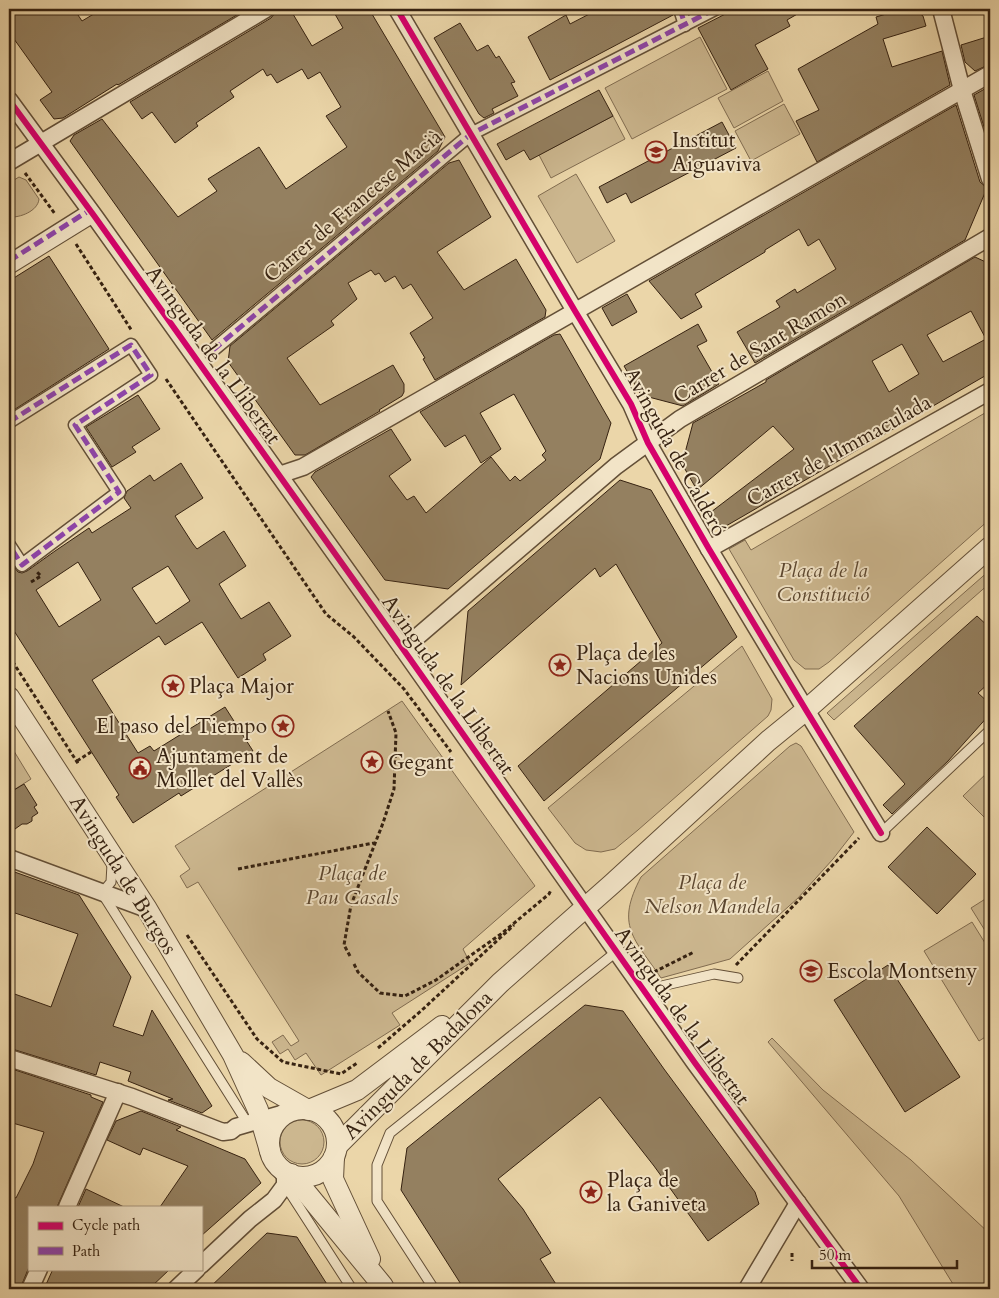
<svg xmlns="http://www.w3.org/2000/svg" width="999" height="1298" font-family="Cardo,serif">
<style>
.green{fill:#ccb78f;stroke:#816c50}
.building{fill:#948060;stroke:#362211;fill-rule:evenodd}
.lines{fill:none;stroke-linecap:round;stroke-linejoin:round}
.service-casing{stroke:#634f37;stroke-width:11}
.pedestrian-casing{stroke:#634f37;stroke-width:15}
.minor-casing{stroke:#634f37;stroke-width:19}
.tertiary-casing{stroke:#634f37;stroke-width:22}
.path{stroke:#362211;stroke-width:3;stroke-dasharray:4 2.5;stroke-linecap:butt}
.service{stroke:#f2e4c7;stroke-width:9}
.pedestrian{stroke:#f2e4c7;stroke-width:12}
.minor{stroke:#f2e4c7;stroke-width:16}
.tertiary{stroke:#f2e4c7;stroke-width:20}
.quiet{stroke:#8e44ad;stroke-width:5;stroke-dasharray:10 5;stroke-linecap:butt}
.cycleway-casing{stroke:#f2e4c7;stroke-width:9}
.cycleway{stroke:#d6006c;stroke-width:6}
.labels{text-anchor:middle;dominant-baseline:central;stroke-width:4;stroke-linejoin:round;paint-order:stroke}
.poi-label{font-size:21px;fill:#362211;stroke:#f2e4c7;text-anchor:start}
.street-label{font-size:21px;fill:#362211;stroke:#f2e4c7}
.park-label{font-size:21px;font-style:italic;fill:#5c4730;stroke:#f2e4c7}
</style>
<rect width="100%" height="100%" fill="#ebd6a9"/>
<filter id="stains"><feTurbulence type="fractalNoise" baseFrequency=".004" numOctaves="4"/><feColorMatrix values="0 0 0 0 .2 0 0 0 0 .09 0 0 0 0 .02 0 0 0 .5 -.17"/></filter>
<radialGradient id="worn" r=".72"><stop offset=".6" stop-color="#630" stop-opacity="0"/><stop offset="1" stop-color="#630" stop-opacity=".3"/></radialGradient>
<g class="green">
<path d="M700,37L727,89L632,139L605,88Z"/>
<path d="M768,71L783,101L734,128L718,98Z"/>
<path d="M784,104L800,134L751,161L735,131Z"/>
<path d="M613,116L625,139L551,178L539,155Z"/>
<path d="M576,174L615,241L577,263L538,196Z"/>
<path d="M19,177L26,180L39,199C38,211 20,218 9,217V183Z"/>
<path d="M990,410V519L829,662L819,669H805L794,660L729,549L745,540L751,550Z"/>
<path d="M990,570V583L834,720L827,713Z"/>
<path d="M742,646L772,699L771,710L768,716L638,830L615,849L601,852L586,850L575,843L548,808Z"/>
<path d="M402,701L535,886L463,949L470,963L392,1013L400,1025L321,1075L306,1053L295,1060L288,1049L280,1054L272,1042L283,1035L291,1046L299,1041L198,882L187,888L180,876L190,869L175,846Z"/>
<path d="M9,743L31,779L9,793Z"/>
<path d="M796,743L801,746L854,832L833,859L798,898L730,959L661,978C634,938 615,926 641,877L790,746Z"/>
<path d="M990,770V823L963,796Z"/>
<path d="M990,896V936L989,937L971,908Z"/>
<path d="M972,922L990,951V1034L979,1041L924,951Z"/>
<path d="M772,1038L823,1090L911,1160L990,1234V1289H956L899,1196L768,1042Z"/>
<circle cx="302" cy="1142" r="22"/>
</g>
<g class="building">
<path d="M9,9H74L82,21L102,9H247L118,85L117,84L63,118L54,119L40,100L52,92L9,32Z"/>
<path d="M276,9H290L312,46L343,28L332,9H369L445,137L438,151L212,340L70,141L74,135L102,119L178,217L217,191L208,179L259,147L286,189L347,147L326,116L341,107L320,72L308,79L302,69L277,83L271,74L267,76L263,69L230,91L234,97L196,123L198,126L175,143L152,112L142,119L130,102L271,18L275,13Z"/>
<path d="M599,9H672L673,15L550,80L528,37L566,15L570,24Z"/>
<path d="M735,9H806L787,20L790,26L755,45L768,69L731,90L698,28Z"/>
<path d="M903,9H917L918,12L923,16L926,26L883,39L892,67L942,51L950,85L817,162L796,121L819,110L798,69L878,24L876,17Z"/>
<path d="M460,23L477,51L488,45L496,58L499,56L515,82L511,83L518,96L492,109L494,113L484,118L479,114L434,38Z"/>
<path d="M990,36V64L975,71L965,62L961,45Z"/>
<path d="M990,86V146L974,95Z"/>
<path d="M599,90L613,116L530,160L524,150L506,160L497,144Z"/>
<path d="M956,105L980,182L987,188L965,240L755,363L737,332L780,307L776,301L795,289L797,293L836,269L819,239L808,246L799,229L765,250V252L695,294L702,307L681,319L649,281Z"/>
<path d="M722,122L736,148L631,203L626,193L607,203L599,187Z"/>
<path d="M459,160L491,217L437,252L464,290L516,259L546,310L545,317L435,380L423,359L425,358L410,333L433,318L411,284L403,289L395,276L385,282L379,273L375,275L371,270L348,283L357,299L331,321L334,325L287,358L320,405L393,365L404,384V392L402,396L379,410L380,411L305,455H295L228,362L230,346L449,163Z"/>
<path d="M49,256L109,349L9,413V281Z"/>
<path d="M975,257L990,264V373L726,526L718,524L711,512L794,449L773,426L697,490L682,464L693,423L766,382V380ZM971,311L986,339L943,362L927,335ZM902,344L919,374L889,392L872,361Z"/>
<path d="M627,294L637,312L612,326L602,308Z"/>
<path d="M698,324L707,341L697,346L719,384L683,406L641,395L624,366Z"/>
<path d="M560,334L611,423L600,459L448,589L385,580L311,477L315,472L391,429L411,460L389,476L407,500L414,496L426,513L491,457L510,481L515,476L520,481L546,460L542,455L546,451L514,394L480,413L501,449L481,463L465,435L445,447L420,412L554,335Z"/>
<path d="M138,395L160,429L132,447L136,452L112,467L86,427Z"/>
<path d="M181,463L203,498L175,516L193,544L197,549L224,531L246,566L219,584L230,602L241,619L269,602L291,636L263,654L266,660L238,678L202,622L165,645L159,636L92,680L138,753L150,746L154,751L225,707L253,751L181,796L179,793L133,823L116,797L119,795L9,623V560L18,572L22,573L27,571L55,551L89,528L92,533L131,508L124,498L127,491L150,475L154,481ZM78,562L101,600L59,627L36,590ZM168,566L190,601L156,624L132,588Z"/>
<path d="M620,480L651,490L737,637L544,801L518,766L662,643L616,564L600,577L595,568L461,685L468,611Z"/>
<path d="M977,616L990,628V682L978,693L990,704V714L948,761L892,814L883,805L905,784L854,726Z"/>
<path d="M24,784L37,805L34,807L38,813L32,817V821L27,824H22L15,829L9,819V793Z"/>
<path d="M927,827L976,874L937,914L888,867Z"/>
<path d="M9,870L79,895L131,977L113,1026L143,1036L152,1010L212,1106L202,1113L168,1100L173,1099L128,1081L131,1072L100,1062L96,1075L9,1048V992L51,1007L78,934L9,911Z"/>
<path d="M888,965L960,1077L905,1112L834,1000Z"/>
<path d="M585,1005L623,1011L664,1069L755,1192L759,1204L708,1241L654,1166L600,1097L498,1179L523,1209L551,1253L540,1259L559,1289H464L401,1190L407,1148Z"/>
<path d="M9,1068L91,1095V1097L103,1102L57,1207H29V1267L20,1289L9,1285V1195L16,1198L33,1164L44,1132L9,1122Z"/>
<path d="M141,1111L181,1127L176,1130L245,1159L261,1183L201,1236V1207H160L188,1166L143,1148L140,1155L107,1140L116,1121Z"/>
<path d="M86,1189L124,1207H78Z"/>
<path d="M267,1233L297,1237L330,1289H208Z"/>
<path d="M53,1269H170L149,1289H44Z"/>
</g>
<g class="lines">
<g class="service-casing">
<g id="service">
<path d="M9,270L95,217"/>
<path d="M881,833L990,730"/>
<path d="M112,864L111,882L102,893L248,1124"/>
<path d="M644,990L714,974L738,978"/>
<path d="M285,1185L352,1289"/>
<path d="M434,1289L377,1201V1165L390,1133L616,952"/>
</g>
</g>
<g class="pedestrian-casing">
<g id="pedestrian">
<path d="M680,9L685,25"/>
<path d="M9,261L90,210"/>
<path d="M213,350L471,134L715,9"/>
<path d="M9,422L131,345L151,375L75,425L119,492L22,565L9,545"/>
</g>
</g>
<g class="minor-casing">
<g id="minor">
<path d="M397,9L575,311L631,404L648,443L709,549L806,710L881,833"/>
<path d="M941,9L962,90L990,179"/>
<path d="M9,100L95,217L403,649L695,1063L861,1289"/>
<path d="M9,162L266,9"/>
<path d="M279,475L303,467L990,74"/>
<path d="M709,549L990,391"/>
<path d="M403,649L616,466L680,419L990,237"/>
<path d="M9,858L147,909"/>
<path d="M9,1058L132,1097L223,1132L231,1131L236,1127L285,1113"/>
<path d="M67,1207L118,1092"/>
<path d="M201,1265L250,1219L274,1200L285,1185V1177L282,1170"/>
<path d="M30,1289L39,1269"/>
<path d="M176,1289L197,1269"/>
<path d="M747,1289L798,1203"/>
</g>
</g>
<g class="tertiary-casing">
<g id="tertiary">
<path d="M9,697L147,909L233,1055L258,1110L270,1151"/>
<path d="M241,1062L269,1088L306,1109"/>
<circle cx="303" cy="1143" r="34"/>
<path d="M309,1110L357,1090L442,1026"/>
<path d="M337,1146L500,983L612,884L768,741L806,710L990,547"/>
<path d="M334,1157L333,1179L370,1259"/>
<path d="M291,1174L383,1286"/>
</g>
</g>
<g class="path">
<path d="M25,173L55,214"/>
<path d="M76,244L132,331"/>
<path d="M166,379L326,614L354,637L404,689L451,752"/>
<path d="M31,582L41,576L37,572"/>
<path d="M9,656L79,765"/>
<path d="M124,732L133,726"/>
<path d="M77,761L91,752"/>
<path d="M238,869L374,843"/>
<path d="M187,935L257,1039L283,1062L341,1074L357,1063"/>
<path d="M350,956L344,945L351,905L383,823L394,789L396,733L388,711"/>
<path d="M354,964L358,972L380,993L405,996L436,980L501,934L549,894L551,890"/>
<path d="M736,965L859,838"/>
<path d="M654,972L694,952"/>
<path d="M378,1048L422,1010L514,925"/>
<path d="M792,1253V1261"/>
</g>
<use href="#service" class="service"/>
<use href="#pedestrian" class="pedestrian"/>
<use href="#minor" class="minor"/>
<use href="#tertiary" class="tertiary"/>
<g class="quiet">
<path d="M680,9L685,25"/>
<path d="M9,261L90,210"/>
<path d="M213,350L471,134L715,9"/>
<path d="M9,422L131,345L151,375L75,425L119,492L22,565L9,545"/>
</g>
<g class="cycleway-casing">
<g id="cycleway">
<path d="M397,9L575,311L631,404L648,443L709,549L806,710L881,833"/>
<path d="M9,100L95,217L403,649L695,1063L861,1289"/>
</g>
</g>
<use href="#cycleway" class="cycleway"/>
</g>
<defs>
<g id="school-ring" transform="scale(1.125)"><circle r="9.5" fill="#f2e4c7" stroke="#8f2418" stroke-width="1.5"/><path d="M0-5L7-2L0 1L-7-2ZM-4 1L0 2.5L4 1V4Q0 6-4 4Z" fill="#8f2418"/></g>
<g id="sight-ring" transform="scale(1.125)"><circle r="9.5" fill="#f2e4c7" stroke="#8f2418" stroke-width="1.5"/><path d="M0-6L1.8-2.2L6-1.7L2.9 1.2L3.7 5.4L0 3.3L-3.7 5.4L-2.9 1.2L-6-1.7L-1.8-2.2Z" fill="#8f2418"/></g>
<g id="civic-ring" transform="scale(1.125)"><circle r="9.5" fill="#f2e4c7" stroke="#8f2418" stroke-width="1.5"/><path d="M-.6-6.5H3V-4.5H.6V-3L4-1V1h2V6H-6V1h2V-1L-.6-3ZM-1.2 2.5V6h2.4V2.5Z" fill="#8f2418"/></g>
</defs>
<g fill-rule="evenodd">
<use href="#school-ring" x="656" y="152"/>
<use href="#sight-ring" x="560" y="665"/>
<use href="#sight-ring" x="173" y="686"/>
<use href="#sight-ring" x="283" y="726"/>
<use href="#sight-ring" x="372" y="762"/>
<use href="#civic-ring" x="140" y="768"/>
<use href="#school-ring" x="811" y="971"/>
<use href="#sight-ring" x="591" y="1192"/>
</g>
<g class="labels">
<g class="poi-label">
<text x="672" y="140">Institut<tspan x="672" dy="24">Aiguaviva</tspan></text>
<text x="576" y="653">Plaça de les<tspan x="576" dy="24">Nacions Unides</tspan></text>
<text x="189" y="686">Plaça Major</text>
<text x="267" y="726" text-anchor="end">El paso del Tiempo</text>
<text x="156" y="756">Ajuntament de<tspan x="156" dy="24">Mollet del Vallès</tspan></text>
<text x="388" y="762">Gegant</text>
<text x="827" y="971">Escola Montseny</text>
<text x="607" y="1180">Plaça de<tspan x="607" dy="24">la Ganiveta</tspan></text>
</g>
<g class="street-label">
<text transform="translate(353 206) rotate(-40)">Carrer de Francesc Macià</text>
<text transform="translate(760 348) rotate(-31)">Carrer de Sant Ramon</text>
<text transform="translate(213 355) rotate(54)">Avinguda de la Llibertat</text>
<text transform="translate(839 451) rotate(-29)">Carrer de l'Immaculada</text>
<text transform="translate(675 452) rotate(61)">Avinguda de Calderó</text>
<text transform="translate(448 685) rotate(55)">Avinguda de la Llibertat</text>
<text transform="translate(123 875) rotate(58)">Avinguda de Burgos</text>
<text transform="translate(682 1016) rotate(54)">Avinguda de la Llibertat</text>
<text transform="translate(418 1065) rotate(-45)">Avinguda de Badalona</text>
</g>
<g class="park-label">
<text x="823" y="570">Plaça de la<tspan x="823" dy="24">Constitució</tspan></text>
<text x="352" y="873">Plaça de<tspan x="352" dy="24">Pau Casals</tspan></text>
<text x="712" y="882">Plaça de<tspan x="712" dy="24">Nelson Mandela</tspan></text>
</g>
</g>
<rect width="999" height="1298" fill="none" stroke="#ebd6a9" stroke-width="30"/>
<rect x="10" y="10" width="979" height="1278" fill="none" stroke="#362211" stroke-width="2.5"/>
<rect x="15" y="15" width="969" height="1268" fill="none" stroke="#362211"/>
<rect x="28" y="1206" width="175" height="65" fill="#f2e4c7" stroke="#a7967e"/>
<rect x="38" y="1222" width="25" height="8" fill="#d6006c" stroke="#a7967e"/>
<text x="72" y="1230" font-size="15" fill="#362211">Cycle path</text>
<rect x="38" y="1247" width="25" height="8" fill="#8e44ad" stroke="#a7967e"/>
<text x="72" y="1256" font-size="15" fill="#362211">Path</text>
<path d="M812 1260v8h145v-8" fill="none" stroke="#362211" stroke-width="2.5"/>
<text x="819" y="1260" font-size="15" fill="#362211" stroke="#f2e4c7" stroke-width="4" paint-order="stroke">50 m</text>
<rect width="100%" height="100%" filter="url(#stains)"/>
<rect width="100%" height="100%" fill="url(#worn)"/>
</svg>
